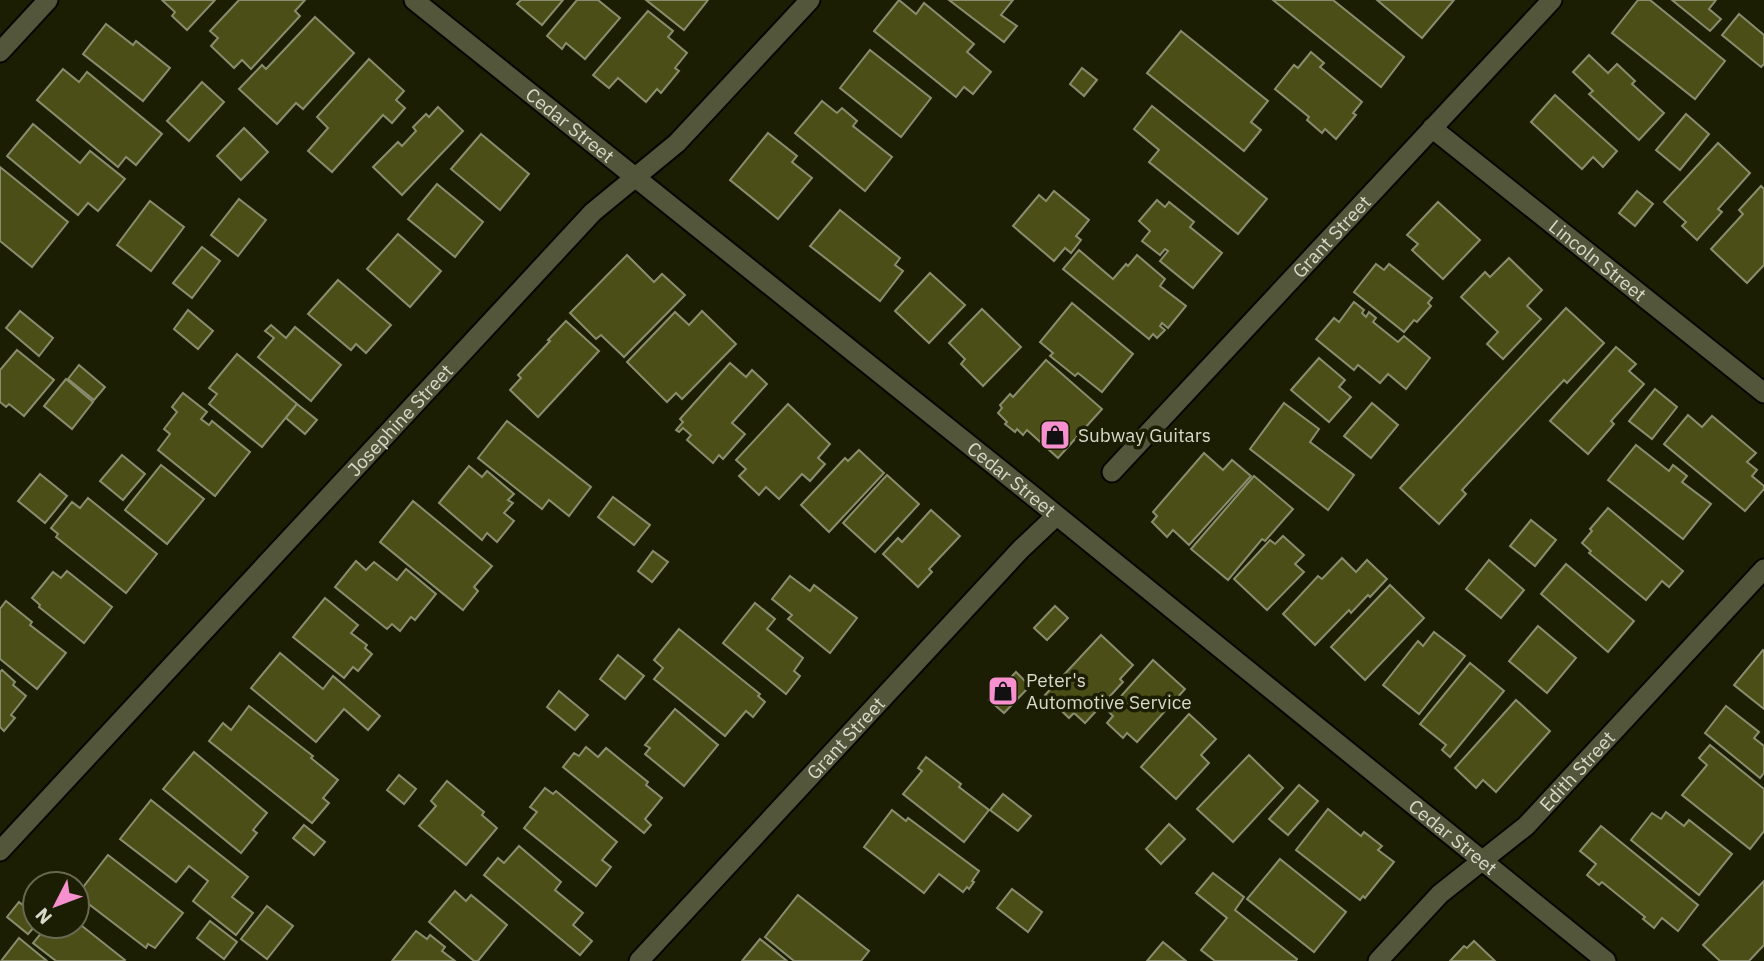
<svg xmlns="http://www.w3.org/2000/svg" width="1764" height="961" font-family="'IBM Plex Sans',sans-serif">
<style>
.building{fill:#4b4f17;stroke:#898d6e;stroke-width:2}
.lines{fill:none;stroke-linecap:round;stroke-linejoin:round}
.minor-casing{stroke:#070700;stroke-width:23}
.tertiary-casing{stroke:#070700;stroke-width:23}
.minor{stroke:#53563a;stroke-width:19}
.tertiary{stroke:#53563a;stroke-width:19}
.labels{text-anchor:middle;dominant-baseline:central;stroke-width:7;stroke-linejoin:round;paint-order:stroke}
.street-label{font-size:19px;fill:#d7d9c9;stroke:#1c1e03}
.poi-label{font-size:19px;fill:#d7d9c9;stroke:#1c1e03;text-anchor:start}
</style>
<rect width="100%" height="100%" fill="#1c1e03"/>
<g class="building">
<path d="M162,0H215L187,30L172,16L175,12Z"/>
<path d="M239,0H305L295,11L300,16L251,69L242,60L234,68L211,46L218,38L210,31Z"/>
<path d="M521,0H563L542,25L517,4Z"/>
<path d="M577,0H598L620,18L585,59L566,43L562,49L547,36Z"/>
<path d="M646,0H708L684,30Z"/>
<path d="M899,0L916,14L924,3L974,44L967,52L991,72L973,94L964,87L956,97L874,31Z"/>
<path d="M949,0H1013L1001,15L1017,26L1004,42Z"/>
<path d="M1273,0H1333L1404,57L1381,87Z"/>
<path d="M1377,0H1454L1422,38Z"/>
<path d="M1638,0H1650L1725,61L1695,99L1612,33Z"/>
<path d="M1672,0H1716L1709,9L1721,19L1710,31Z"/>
<path d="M648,11L673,31L668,37L687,53L675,68L679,71L661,93L657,89L646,102L618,78L609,88L593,75Z"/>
<path d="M1739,14L1764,35V64L1761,67L1722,35Z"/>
<path d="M315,17L354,53L303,109L296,103L277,124L239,89L262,65L266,69Z"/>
<path d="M106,24L133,45L136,41L170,68L143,101L83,54Z"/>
<path d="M1181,31L1268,101L1251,122L1261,130L1244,151L1147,73Z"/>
<path d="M870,50L931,98L901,137L840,88Z"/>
<path d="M1311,52L1324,63L1320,67L1362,102L1353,113L1356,115L1336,139L1325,129L1322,133L1307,120L1309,117L1275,89L1294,65L1298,68Z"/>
<path d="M1589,55L1608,73L1617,64L1635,81L1632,84L1664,113L1639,140L1589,94L1593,91L1573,72Z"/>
<path d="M369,59L404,91L396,100L405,108L392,123L383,115L332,172L308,151L328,128L317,117Z"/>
<path d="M1082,68L1097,80L1084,96L1070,84Z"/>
<path d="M63,69L79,82L87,72L162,134L136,165L126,157L118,167L37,100Z"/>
<path d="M202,82L224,102L189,141L167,121Z"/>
<path d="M1555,95L1617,151L1603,167L1593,157L1582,169L1531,122Z"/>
<path d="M822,101L837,113L842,108L857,121L853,126L892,157L865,191L795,133Z"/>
<path d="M1152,106L1267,199L1238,234L1149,162L1159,150L1134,129Z"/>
<path d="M438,107L463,131L402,195L373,167L398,142L402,146L416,131L413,127L426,114L429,117Z"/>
<path d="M1686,114L1709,134L1680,170L1656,150Z"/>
<path d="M33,124L80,163L90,151L125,179L98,211L88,203L78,215L7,156Z"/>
<path d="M244,128L268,152L241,180L217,156Z"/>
<path d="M768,133L797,156L792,162L812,178L778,219L730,180Z"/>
<path d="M481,134L529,174L500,210L451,169Z"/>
<path d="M1718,143L1750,173L1718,209L1722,212L1697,240L1682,226L1686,222L1664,202Z"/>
<path d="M0,167L68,222L32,267L0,241Z"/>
<path d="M437,184L483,222L455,257L408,219Z"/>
<path d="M1761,186L1764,189V265L1747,283L1711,249L1743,214L1739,210Z"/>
<path d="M1054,191L1089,220L1076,236L1081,240L1071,253L1065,248L1054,261L1013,226L1039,195L1046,201Z"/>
<path d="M1637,191L1653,204L1635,226L1619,213Z"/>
<path d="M239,199L266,220L238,256L211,235Z"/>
<path d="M1157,200L1165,207L1169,202L1194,222L1190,227L1222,253L1193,288L1160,261L1168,251L1165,249L1160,255L1142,241L1150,231L1139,221Z"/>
<path d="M150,201L184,227L151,271L117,245Z"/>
<path d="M1438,202L1480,240L1443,279L1412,250L1418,244L1407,235Z"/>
<path d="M840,210L900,258L895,265L903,271L880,301L810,246Z"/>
<path d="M398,234L441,271L410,307L367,269Z"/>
<path d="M202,247L220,261L192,298L173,283Z"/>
<path d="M1079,250L1113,279L1126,264L1128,266L1137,255L1165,279L1160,286L1186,306L1168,328L1162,323L1160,326L1165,330L1157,338L1153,334L1149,339L1063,269Z"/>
<path d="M627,255L654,282L662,274L685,295L624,357L601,335L596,339L570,313Z"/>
<path d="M1509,258L1542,290L1527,306L1541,319L1503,359L1487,344L1498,332L1461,297L1485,272L1490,277Z"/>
<path d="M1376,264L1384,270L1389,264L1432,298L1428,303L1431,306L1417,322L1414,320L1404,332L1354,292Z"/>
<path d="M930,273L965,305L929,343L895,311Z"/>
<path d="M338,280L391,325L366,353L356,344L351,350L308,314Z"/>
<path d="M1354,302L1364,310L1362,313L1366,317L1369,312L1376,318L1373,322L1398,342L1404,336L1430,358L1406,389L1388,374L1380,383L1358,365L1354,370L1316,339L1334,318L1339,322Z"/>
<path d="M1072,303L1133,354L1102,392L1078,373L1075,376L1050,356L1053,353L1040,342Z"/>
<path d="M1566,308L1604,343L1567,383L1564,380L1462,490L1466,494L1439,524L1400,488Z"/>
<path d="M982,309L1021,347L983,386L961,364L965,359L949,343Z"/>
<path d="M188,310L213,331L198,349L174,329Z"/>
<path d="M20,311L53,338L39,356L6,328Z"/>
<path d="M702,311L736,344L682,399L676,393L667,402L627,362L675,312L689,325Z"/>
<path d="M566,321L599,351L538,417L510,390L521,378L518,375L550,341L548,340Z"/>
<path d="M271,325L286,338L295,327L341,365L311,401L258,357L274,338L265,331Z"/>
<path d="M1616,347L1636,364L1629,371L1644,384L1611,421L1614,424L1588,454L1550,421Z"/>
<path d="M17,350L54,380L24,416L9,404L6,407L0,402V370Z"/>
<path d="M237,354L297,404L262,447L209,404L217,394L209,388Z"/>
<path d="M1319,358L1345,380L1339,387L1351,397L1329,422L1291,390Z"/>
<path d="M1046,360L1102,409L1058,458L1027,430L1023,435L1017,429L1015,432L1005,424L1007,422L998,413L1002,408L1000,405L1010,394L1013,397Z"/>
<path d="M730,363L746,377L752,370L767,384L732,423L745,434L723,459L719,455L713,463L687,440L691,435L683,428L679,432L676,430L683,422L680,419Z"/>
<path d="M79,365L105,387L94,400L68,379Z"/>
<path d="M66,379L93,402L72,429L44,406Z"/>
<path d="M1655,389L1677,407L1652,439L1629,421Z"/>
<path d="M183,393L207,412L201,419L209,425L212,421L250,452L215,496L158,450L170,434L164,429L177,412L172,407Z"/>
<path d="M1284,403L1319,429L1310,442L1354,475L1328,510L1250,449Z"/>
<path d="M1372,403L1398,425L1371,458L1344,436Z"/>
<path d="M297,404L317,420L305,434L286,418Z"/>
<path d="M788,404L830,444L818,458L825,464L810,481L802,474L779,499L766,487L759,495L739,476L746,469L736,460Z"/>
<path d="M1688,415L1702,427L1712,416L1756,453L1747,462L1757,470L1752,476L1764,486V489L1745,511L1664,444Z"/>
<path d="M507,421L591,487L569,516L549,500L542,509L478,458Z"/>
<path d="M1636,445L1669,471L1673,465L1687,476L1682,482L1711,504L1683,539L1608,480Z"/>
<path d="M859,450L884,473L829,532L801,505L845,458L848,461Z"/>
<path d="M1204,453L1223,470L1232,460L1251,476L1189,545L1173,530L1167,537L1152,522L1157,516L1153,512Z"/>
<path d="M122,455L145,474L123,500L100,481Z"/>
<path d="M161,465L204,499L167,544L125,510Z"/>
<path d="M469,466L482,477L487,471L514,494L508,500L513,503L504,513L514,521L497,542L487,533L482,540L439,503Z"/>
<path d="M40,474L67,496L45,523L18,501Z"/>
<path d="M887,475L919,504L875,552L843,523Z"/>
<path d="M1254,476L1293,509L1265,541L1262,539L1228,580L1191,549Z"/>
<path d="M613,497L650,525L634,545L598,517Z"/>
<path d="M88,498L157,554L126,593L56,537L58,534L51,528L72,502L80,508Z"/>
<path d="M413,501L492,566L474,587L478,591L463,610L380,542Z"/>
<path d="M1608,508L1683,571L1669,587L1662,581L1646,600L1589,553L1591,551L1582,543L1592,531L1590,529Z"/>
<path d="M931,510L960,536L929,569L932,572L918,587L883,554L898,538L902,542Z"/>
<path d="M1531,520L1556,540L1535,566L1510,546Z"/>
<path d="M1283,536L1304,555L1295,564L1304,572L1267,610L1234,579L1270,540L1275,544Z"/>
<path d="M653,551L668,562L652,582L638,571Z"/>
<path d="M1342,558L1356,572L1367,560L1387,579L1370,597L1368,595L1351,613L1349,610L1315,645L1283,614L1318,576L1322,579Z"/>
<path d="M1489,560L1524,590L1501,618L1466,589Z"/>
<path d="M356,561L366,570L374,562L397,580L406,569L436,594L415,620L411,617L400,631L392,624L387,629L335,587Z"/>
<path d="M1566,564L1634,621L1608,652L1541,594Z"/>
<path d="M67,571L112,607L84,643L39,607L40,605L32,598L53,572L61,578Z"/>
<path d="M790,576L810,591L814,585L857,618L830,653L788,619L792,615L772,599Z"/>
<path d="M1390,585L1424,618L1365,680L1331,647Z"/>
<path d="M325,598L358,625L351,633L367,645L365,648L372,654L358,671L353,667L344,678L293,637Z"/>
<path d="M6,601L32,622L30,625L66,653L37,689L0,659V609Z"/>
<path d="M755,603L775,619L767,629L803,658L794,671L800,676L786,694L723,643Z"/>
<path d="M1055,606L1068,618L1047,640L1034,628Z"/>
<path d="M1538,626L1576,658L1547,693L1509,661Z"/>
<path d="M679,629L760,694L758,696L765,702L753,717L746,711L725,736L654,679L663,668L654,660Z"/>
<path d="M1434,632L1465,656L1419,714L1383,685L1418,641L1423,646Z"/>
<path d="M1101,635L1133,665L1120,679L1123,682L1085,723L1074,713L1069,718L1045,695Z"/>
<path d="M1763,650L1764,651V709L1734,685Z"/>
<path d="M280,653L323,689L333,676L380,716L368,730L344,709L316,742L251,688Z"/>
<path d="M618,655L644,676L625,699L600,679Z"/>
<path d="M1153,660L1185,689L1137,742L1127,733L1123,738L1107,723L1113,716L1108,711Z"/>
<path d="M1470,663L1504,691L1450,757L1442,750L1446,745L1420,724Z"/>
<path d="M2,670L15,682L13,685L26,696L11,715L15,718L4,731L0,727V672Z"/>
<path d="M1016,672L1030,686L1004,713L989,700Z"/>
<path d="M559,691L588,715L575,730L547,707Z"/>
<path d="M1516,700L1550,731L1496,792L1483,780L1476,788L1455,768Z"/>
<path d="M249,706L313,756L311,758L338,780L323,798L329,803L312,823L209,741L223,723L231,730Z"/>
<path d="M1726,706L1759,732L1754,738L1764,746V773L1760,778L1705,733Z"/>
<path d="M675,709L718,745L684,786L645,754L650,748L645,745Z"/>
<path d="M1189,714L1216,739L1201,755L1209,763L1176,799L1141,767Z"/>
<path d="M1710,745L1764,789V831L1750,849L1682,795L1707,765L1699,758Z"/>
<path d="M586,747L598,757L606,748L648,782L646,785L662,798L645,819L651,825L644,833L563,767L574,753L579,756Z"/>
<path d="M194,752L267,813L253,830L257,833L241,853L163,789Z"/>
<path d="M1249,755L1283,788L1233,842L1197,809Z"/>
<path d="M926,757L961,784L959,787L989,810L964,842L903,794L922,771L918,768Z"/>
<path d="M399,775L416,789L404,804L387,790Z"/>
<path d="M447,781L484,812L482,815L497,828L466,865L419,826L436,806L431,801Z"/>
<path d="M1299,785L1318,801L1288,835L1269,819Z"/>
<path d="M545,788L553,794L556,791L617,842L602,860L611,867L596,886L524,828L537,812L530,807Z"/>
<path d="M1003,794L1031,816L1018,831L990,810Z"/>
<path d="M151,800L248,877L232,897L253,913L236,935L193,901L208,881L189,866L176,882L120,839Z"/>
<path d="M1328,809L1361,836L1364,832L1382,846L1378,850L1394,862L1365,898L1363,896L1360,900L1296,850Z"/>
<path d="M892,810L906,821L908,818L979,871L972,881L974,882L969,889L967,887L963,892L939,874L924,893L864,847Z"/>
<path d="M1666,812L1684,826L1689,820L1732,854L1699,895L1631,840L1652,813L1661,819Z"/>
<path d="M1169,824L1185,839L1161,864L1146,849Z"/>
<path d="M304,825L325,842L314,855L293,838Z"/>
<path d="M1601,826L1698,905L1678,931L1662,918L1654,928L1643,919L1645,917L1602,882L1599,885L1587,875L1596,864L1580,851Z"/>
<path d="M519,846L561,882L555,890L583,913L573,925L592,941L580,955L484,875L498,858L504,863Z"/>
<path d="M108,855L183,913L155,948L148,944L146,948L77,895Z"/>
<path d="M1280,859L1346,912L1314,952L1247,899Z"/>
<path d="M1213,873L1244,897L1235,910L1297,959L1296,961H1215L1201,950L1227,918L1196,893Z"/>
<path d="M1764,881V945L1749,961H1720L1703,945Z"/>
<path d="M1012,889L1042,912L1028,932L997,908Z"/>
<path d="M455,891L466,901L471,895L507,925L478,961H474L429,922Z"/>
<path d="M798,895L869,951L861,961H794L765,937Z"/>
<path d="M19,902L35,915V926L28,934L7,917Z"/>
<path d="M267,906L293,926L267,959L241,939Z"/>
<path d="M210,921L237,942L224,959L197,938Z"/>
<path d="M77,922L125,960L124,961H56L33,943L47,926H77Z"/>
<path d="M416,931L427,939L430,935L445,947L442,951L455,961H392Z"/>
<path d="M19,938L47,961H1Z"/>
<path d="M760,939L787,961H742Z"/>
<path d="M1474,941L1495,961H1450L1464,946L1467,948Z"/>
<path d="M1163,942L1186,961H1147Z"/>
</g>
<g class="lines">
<g class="minor-casing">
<g id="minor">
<path id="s1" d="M1432,128L1764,393"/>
<path id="s2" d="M1112,472L1552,0"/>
<path id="s3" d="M0,851L593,212L677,143L810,0"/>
<path id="s4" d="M639,961L1021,549L1056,516"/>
<path id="s5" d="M1378,961L1440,894L1526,826L1764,569"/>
</g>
</g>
<g class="tertiary-casing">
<g id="tertiary">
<path id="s6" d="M414,0L1028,492L1606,961"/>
<path d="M0,52L48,0"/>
</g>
</g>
<use href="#minor" class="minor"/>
<use href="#tertiary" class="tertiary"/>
</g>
<defs>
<g id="shop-square" transform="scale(1.575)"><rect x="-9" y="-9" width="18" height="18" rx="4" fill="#f690cf" stroke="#1c1e03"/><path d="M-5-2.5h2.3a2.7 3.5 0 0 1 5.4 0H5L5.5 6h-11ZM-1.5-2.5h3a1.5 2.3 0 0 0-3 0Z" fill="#111"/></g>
</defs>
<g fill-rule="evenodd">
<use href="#shop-square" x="1055" y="435"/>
<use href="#shop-square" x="1003" y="691"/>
</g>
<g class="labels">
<g class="street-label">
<text stroke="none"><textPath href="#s6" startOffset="200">Cedar Street</textPath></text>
<text stroke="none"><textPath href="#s2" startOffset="322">Grant Street</textPath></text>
<text stroke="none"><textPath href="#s1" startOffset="212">Lincoln Street</textPath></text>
<text stroke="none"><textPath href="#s3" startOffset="588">Josephine Street</textPath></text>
<text stroke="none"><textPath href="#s6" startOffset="766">Cedar Street</textPath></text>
<text stroke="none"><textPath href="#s4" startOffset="304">Grant Street</textPath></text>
<text stroke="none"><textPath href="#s5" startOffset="276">Edith Street</textPath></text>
<text stroke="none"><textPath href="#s6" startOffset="1334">Cedar Street</textPath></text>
</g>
<g class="poi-label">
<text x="1078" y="435">Subway Guitars</text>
<text x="1026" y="680">Peter's<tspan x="1026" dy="22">Automotive Service</tspan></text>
</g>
</g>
<g transform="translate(56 905) rotate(228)"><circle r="33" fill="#1c1e03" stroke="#676952" stroke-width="2"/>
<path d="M0-5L12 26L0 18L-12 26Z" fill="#f690cf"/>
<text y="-10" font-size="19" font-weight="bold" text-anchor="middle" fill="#d7d9c9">N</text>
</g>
</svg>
